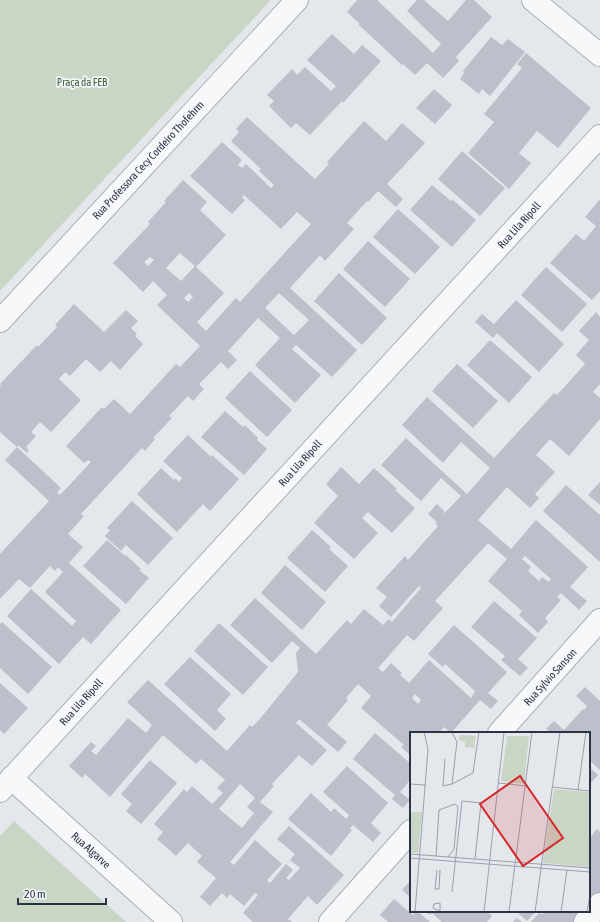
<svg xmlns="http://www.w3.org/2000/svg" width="600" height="922" font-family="'Asap Condensed',sans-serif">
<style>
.green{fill:#c9d6c5}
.building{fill:#bbc0ca;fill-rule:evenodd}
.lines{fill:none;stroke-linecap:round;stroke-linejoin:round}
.minor-casing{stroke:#a9aeb7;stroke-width:24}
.tertiary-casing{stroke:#a9aeb7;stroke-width:24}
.minor{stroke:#f7f8fa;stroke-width:22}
.tertiary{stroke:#f7f8fa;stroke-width:22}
.labels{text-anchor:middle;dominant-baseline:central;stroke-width:3.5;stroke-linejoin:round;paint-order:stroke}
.park-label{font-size:11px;fill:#3f6138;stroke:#f4f6f9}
.street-label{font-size:11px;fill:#2b3445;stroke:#f4f6f9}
.inset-road{fill:none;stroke:#9a9fa9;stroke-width:1}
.view{fill:#d62828;fill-opacity:0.15;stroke:#d62828;stroke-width:2}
.inset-edge{fill:none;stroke:#2b3445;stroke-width:2}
</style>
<rect width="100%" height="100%" fill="#e4e7ec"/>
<g class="green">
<path d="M0,0H271L0,291Z"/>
<path d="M14,821L126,922H0V836Z"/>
</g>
<g class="building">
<path d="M357,0H377L433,53L441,44L407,11L417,0H424L448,21L466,0H474L492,17L456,57L459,61L443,78L427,63L415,75L403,64L402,65L359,25V23L347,12Z"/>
<path d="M332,34L354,54L362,45L381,61L343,103L342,101L310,135L296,123L291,128L269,106L274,101L267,95L292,69L297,75L305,67L331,91L336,86L307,60Z"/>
<path d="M491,37L502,45L508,39L525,52L490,96L482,89L479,94L460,79L464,73L463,71Z"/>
<path d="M526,53L591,108L558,148L537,131L519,153L531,163L509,189L468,153L494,122L484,114L522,68L517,64Z"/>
<path d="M434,89L452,105L435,124L416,108Z"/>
<path d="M247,117L315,179L329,164L327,162L364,121L386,141L402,123L425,143L387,184L403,199L396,207L378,191L368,202L367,201L347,223L354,229L325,261L320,255L290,288L357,350L332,377L296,345L292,349L321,375L295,403L255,365L280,338L258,318L228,351L237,360L228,369L221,362L199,384L204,389L193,401L188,396L169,416L172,418L153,438L155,439L145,451L142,448L81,514L84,516L68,534L83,547L69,563L121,610L91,644L83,637L59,664L7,616L31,589L72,626L76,621L45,592L63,572L58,567L55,571L50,566L30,588L19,579L0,599V554L49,501L5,460L17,447L61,488L57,492L60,495L91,462L88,460L84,463L66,446L102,407L104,409L114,399L130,414L176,364L180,367L200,346L157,305L167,295L153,281L143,292L113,263L150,224L148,222L166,202L164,201L183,180L207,202L200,210L226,235L196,267L224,293L197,322L206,331L236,298L240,302L311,224L297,212L281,229L244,195L242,198L245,200L232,214L190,176L222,142L242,160L238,165L242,168L246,164L271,188L274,185L259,171L261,169L231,141L239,132L236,129ZM180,253L195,266L181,281L166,268ZM150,257L154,260L148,266L144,262ZM189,293L193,297L188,302L184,298ZM279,293L309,320L294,335L265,308Z"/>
<path d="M462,151L505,188L480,216L438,179Z"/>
<path d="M432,185L451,201L453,200L476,220L452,247L410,210Z"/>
<path d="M600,199V291L592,300L550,263L576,234L584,241L596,226L585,217Z"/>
<path d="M398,209L440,247L415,274L373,237Z"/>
<path d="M368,241L410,279L385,307L343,269Z"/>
<path d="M546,267L587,304L562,332L521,295Z"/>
<path d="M339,273L387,318L362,345L314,301Z"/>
<path d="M516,300L564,344L539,372L497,333L493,338L475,322L482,314L494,324Z"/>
<path d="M74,304L104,332L126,310L138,321L131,328L137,334L135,336L143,344L120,370L111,361L100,372L86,359L70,376L65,372L59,379L81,400L51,432L40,422L31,432L36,436L26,447L29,450L27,453L19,446L17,447L0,432V387L1,386L0,384L37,345L38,347L57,327L55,325Z"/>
<path d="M596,312L600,317V384L593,392L600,398V419L569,456L550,439L536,455L555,472L535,494L539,498L530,508L507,487L478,520L511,549L536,520L588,567L570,587L587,601L579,610L561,593L557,597L561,600L545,618L548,622L538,633L519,615L522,611L488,581L507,559L488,543L435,601L443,608L414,641L407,635L378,668L383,672L391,663L402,673L400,675L409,683L429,660L471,698L475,691L445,664L443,667L428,654L454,625L507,672L488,693L498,701L491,709L480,700L451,733L444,727L439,733H411V756L401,747L404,745L361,708L371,696L358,684L346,698L348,700L327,725L347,742L338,752L299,719L296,723L327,750L312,766L299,755L272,784L274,786L260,802L273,812L230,862L234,865L255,840L282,864L267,880L270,883L286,864L293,870L286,878L289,880L300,868L290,860L295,854L277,839L289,826L344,875L317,905L308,896L288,919L292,922H253L243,913L258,895L255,893L244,906L230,894L227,898L222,893L210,906L200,897L216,878L197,862L202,856L188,843L176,856L157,839L163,832L154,824L184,789L187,792L192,786L212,804L223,793L217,788L225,780L201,759L196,764L163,735L110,797L85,774L82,778L69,766L91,742L96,746L91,751L96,755L128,718L146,733L152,725L127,702L148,680L227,751L250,725L252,727L259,720L298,672L296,653L300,648L292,641L272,663L230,625L255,598L316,654L347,620L351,624L364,609L383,625L389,619L392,622L421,588L419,586L391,617L379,606L387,597L376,588L405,556L408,560L438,526L435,523L437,522L428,514L437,504L445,512L442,516L461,496L441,478L421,501L381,465L406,438L467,494L490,468L461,442L443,463L402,425L427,397L494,458L554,393L557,395L585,364L576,355L589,340L579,331ZM525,556L551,579L549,582L542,577L539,581L528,571L531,567L522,559ZM415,694L421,700L418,704L412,698ZM240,784L255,798L247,807L254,813L242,828L219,809Z"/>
<path d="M490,340L532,377L509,403L467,365Z"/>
<path d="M457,364L498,401L473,428L432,391Z"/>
<path d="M250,371L292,410L267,437L225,398Z"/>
<path d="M225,411L243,427L245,425L258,438L257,440L267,449L244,475L201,437Z"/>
<path d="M188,435L211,457L212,455L239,479L210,511L203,504L177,532L137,494L161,468L174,480L175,478L179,482L182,478L163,461Z"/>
<path d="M341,467L359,484L374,468L397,489L395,490L415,508L392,533L368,512L362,518L378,533L354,559L314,523L338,496L326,484Z"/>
<path d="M600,482V505L588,495Z"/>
<path d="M566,485L600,515V562L543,511Z"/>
<path d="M132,501L173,538L148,565L126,545L121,551L105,536L110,530L107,528Z"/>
<path d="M312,530L331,547L329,549L348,566L325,592L287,558Z"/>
<path d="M107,540L125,556L126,555L141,569L139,570L149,578L126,604L83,566Z"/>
<path d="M285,565L326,602L302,630L261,593Z"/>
<path d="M494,601L537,638L518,659L528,668L520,676L501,660L505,656L471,627Z"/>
<path d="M2,622L52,667L28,694L0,668V624Z"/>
<path d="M219,623L268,667L243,695L194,651Z"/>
<path d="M190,657L231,694L217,710L226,719L215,731L164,684Z"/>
<path d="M0,683L28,708L4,734L0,730Z"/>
<path d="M585,687L600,701V770L589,760V733H551L546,729L554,721L564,730L583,709L584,710L587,706L576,696Z"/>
<path d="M375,733L411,764V779L400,792L410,800L403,808L392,799L395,795L353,759Z"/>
<path d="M150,760L177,783L141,824L126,811L132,804L121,794Z"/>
<path d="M347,766L388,803L371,823L381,833L373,842L353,825L350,828L352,830L331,856L288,819L311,793L331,812L334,808L346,819L349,815L323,792Z"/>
<path d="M589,767L598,775L589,785Z"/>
<path d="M597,829L600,832V892L589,905V888L591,885L589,883V839Z"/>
<path d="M411,880V898L402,890Z"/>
<path d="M394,899L413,915L417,911L430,922H388L380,915Z"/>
<path d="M425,911H487L492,916L487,922H442L432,913L430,915Z"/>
<path d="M516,911H536L527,921Z"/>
<path d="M545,911H584L574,922H531L540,912L542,915Z"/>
<path d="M517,918L522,922H513Z"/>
</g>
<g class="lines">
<g class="minor-casing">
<g id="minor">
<path d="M0,321L297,0"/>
<path d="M499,733L600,620"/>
<path d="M11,778L171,922"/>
<path d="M330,922L411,831"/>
<path d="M585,922L600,904"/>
</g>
</g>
<g class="tertiary-casing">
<g id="tertiary">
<path d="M533,0L600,55"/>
<path d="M0,791L600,136"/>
</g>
</g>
<use href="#minor" class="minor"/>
<use href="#tertiary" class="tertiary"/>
</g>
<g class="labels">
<g class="park-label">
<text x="82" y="82">Praça da FEB</text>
</g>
<g class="street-label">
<text transform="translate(148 160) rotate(-47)">Rua Professora Cecy Cordeiro Thofehrm</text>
<text transform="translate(519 225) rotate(-48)">Rua Lila Ripoll</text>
<text transform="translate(300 463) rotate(-48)">Rua Lila Ripoll</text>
<text transform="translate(550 677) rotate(-48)">Rua Sylvio Sanson</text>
<text transform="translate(81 702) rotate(-48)">Rua Lila Ripoll</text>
<text transform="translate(91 850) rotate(42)">Rua Algarve</text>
</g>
</g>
<g transform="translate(410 732)">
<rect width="180" height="180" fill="#e4e7ec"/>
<path d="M50,3L66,4L64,16L55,15V10L49,8ZM97,4H119L114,52L91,49ZM144,57L180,60V135L133,131ZM0,80H12L8,121H0Z" fill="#c9d6c5"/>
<path class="inset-road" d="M42,0L47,10L42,52L63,41L69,0M35,27L33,54L42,52M89,51L116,54M0,52L15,53M142,55L180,59M168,58L176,0M0,122L180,136M26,124L29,78L45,72L48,75L44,117L38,125M0,126L180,140M27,138L25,157H29L30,138M42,160L52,69L71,71L65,127M5,180L18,17L14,0M30,180V171L24,172L23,176L30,179M74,180L94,0M99,180L122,0M125,180L150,0M151,180L157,138M177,180L180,163"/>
<path class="view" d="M110,44L153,106L113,134L70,72Z"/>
<rect width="180" height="180" class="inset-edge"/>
</g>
<path d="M18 898v6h88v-6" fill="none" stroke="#2b3445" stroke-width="2"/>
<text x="24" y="898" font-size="12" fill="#2b3445" stroke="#f4f6f9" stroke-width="3" paint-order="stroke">20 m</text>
</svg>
